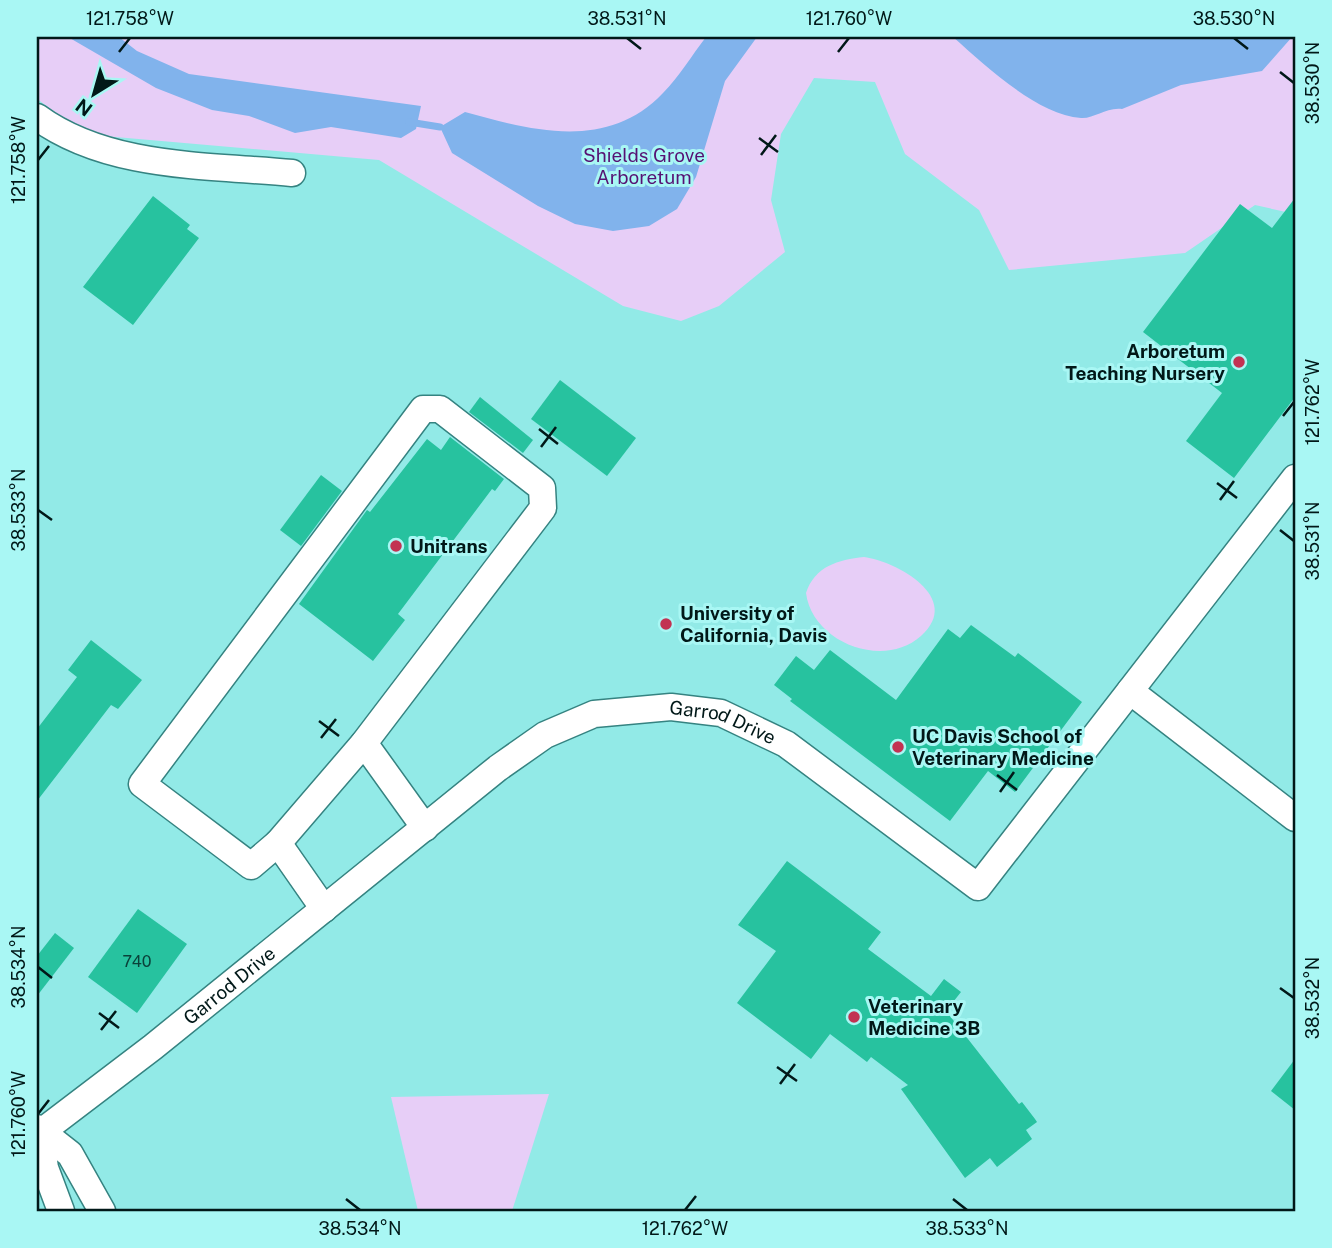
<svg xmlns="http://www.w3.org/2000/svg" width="1332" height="1248" font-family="'Public Sans',sans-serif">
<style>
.built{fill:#92eae7}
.green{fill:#e7cef7}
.water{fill:#81b3ec}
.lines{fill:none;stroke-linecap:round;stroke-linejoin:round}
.stream{stroke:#81b3ec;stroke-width:7}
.building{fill:#27c29f}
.minor-casing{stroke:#358381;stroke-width:29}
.minor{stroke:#fff;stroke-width:26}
.ticks{fill:none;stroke:#011818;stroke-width:2.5}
.poi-dot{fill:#c23252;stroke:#a9f7f4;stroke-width:2.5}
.labels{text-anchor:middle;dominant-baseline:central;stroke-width:6;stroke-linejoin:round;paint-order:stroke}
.number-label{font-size:16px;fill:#0a423a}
.park-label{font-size:19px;fill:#561273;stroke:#a9f7f4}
.poi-label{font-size:19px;font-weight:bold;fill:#011818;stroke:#a9f7f4;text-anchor:start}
.street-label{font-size:19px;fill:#011818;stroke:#a9f7f4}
.neatline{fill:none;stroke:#011818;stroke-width:2.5}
.ticks-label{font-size:18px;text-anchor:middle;fill:#011818}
</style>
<rect width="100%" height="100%" fill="#a9f7f4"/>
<rect class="built" x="37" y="37" width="1258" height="1174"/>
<g class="green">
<path d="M37,37H1295V214L1255,205L1185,253L1009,270L979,210L905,154L875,82L814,78L781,134L771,200L785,252L719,306L681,321L623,306L379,160L104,136L66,120L37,99Z"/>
<path d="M864,557C896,561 964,598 921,636C883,670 812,642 806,593C815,566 838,560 864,557Z"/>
<path d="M549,1094L512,1211H418L391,1097Z"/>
</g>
<g class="water">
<path d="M68,37H119L137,51L189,74L421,106L416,129L401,138L331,127L295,133L249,116L212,110L156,88Z"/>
<path d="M706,37H757L725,81L696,177L677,209L649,226L613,231L575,224L538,206L452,153L440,127L465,112C533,131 608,151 663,93C679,77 692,55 706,37Z"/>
<path d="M953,37H1292L1262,71L1181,85L1122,109C1106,107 1094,119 1081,118C1036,114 986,66 953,37Z"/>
</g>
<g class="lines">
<path class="stream" d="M409,122L440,127"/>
</g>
<g class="building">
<path d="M153,196L190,225L187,229L199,238L133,325L83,287Z"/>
<path d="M1295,198V397L1234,478L1186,441L1222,393L1143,332L1240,204L1272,228Z"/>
<path d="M560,380L636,438L607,476L531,419Z"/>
<path d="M480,397L533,440L523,453L469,412Z"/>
<path d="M450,437L504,479L495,491L492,489L398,614L405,620L373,661L299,604L367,510L370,512L427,439L441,450Z"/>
<path d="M321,475L342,491L301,546L280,530Z"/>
<path d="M971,625L1015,657L1018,653L1082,702L1015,792L988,771L950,821L790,701L792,699L774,685L796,656L814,670L830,650L896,700L948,629L960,638Z"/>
<path d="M91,640L142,680L118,709L111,705L37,801V729L77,677L68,670Z"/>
<path d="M787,861L881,932L868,949L931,996L944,979L961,992L946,1011L1019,1104L1022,1102L1035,1119L1037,1122L1026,1130L1032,1139L997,1167L990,1158L965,1178L901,1089L908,1085L871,1057L867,1062L830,1034L811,1059L737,1003L776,951L738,925Z"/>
<path d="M138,909L187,944L137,1013L88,977Z"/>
<path d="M55,933L74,948L37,996V956Z"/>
<path d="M1295,1059V1110L1271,1091Z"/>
</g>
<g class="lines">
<g class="minor-casing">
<g id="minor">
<path d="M37,117C108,169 208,165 292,173"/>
<path d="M423,409H440L542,488L543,508L364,743L278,843L251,866L142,784Z"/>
<path d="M1130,691L1295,818"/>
<path d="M364,743L425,828"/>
<path d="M278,843L324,909"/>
<path d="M37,1128L70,1154L102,1211"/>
<path id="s1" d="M40,1133L153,1047L498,768L545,735L594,714L671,707L721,713L786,744L978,887L1295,478"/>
<path d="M40,1133L45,1168L61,1211"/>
</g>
</g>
<use href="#minor" class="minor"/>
</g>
<path class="ticks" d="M627,38L641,49M1234,38L1248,49M119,52L130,38M838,52L849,38M1280,72L1294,83M759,138L778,152M761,155L776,135M38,160L49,146M1283,416L1294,402M539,429L558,444M541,447L556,427M1217,483L1237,498M1220,500L1234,481M38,510L52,520M1280,530L1294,541M319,721L339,736M321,738L336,719M997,775L1017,790M1000,792L1014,772M38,967L52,978M1280,988L1294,998M99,1013L119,1028M101,1030L116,1011M777,1067L797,1081M780,1084L795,1064M38,1114L49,1100M346,1199L360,1210M953,1199L967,1210M685,1210L696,1196"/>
<g class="poi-dot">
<circle cx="1239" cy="362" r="7"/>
<circle cx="396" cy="546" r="7"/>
<circle cx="666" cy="624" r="7"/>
<circle cx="898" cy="747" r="7"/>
<circle cx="854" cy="1017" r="7"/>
</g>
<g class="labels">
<g class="number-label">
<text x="137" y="961">740</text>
</g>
<g class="park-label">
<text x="644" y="155">Shields Grove<tspan x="644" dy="22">Arboretum</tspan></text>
</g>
<g class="poi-label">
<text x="1225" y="351" text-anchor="end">Arboretum<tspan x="1225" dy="22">Teaching Nursery</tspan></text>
<text x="410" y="546">Unitrans</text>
<text x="680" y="613">University of<tspan x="680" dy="22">California, Davis</tspan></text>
<text x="912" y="736">UC Davis School of<tspan x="912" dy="22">Veterinary Medicine</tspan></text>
<text x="868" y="1006">Veterinary<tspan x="868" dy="22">Medicine 3B</tspan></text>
</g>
<g class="street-label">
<text stroke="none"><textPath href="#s1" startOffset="828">Garrod Drive</textPath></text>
<text stroke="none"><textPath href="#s1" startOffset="240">Garrod Drive</textPath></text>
</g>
</g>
<rect width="1332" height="1248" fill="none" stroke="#a9f7f4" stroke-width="77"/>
<g transform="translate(94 94) rotate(217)" stroke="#a9f7f4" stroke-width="5" paint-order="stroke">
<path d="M0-5L12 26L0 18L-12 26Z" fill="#011818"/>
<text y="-10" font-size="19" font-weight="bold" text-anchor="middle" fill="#011818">N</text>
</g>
<rect x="38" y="38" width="1256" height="1172" class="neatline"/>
<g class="ticks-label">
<text x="130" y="25">121.758°W</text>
<text x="627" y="25">38.531°N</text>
<text x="849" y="25">121.760°W</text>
<text x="1234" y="25">38.530°N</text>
<text transform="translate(1313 83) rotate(-90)" y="6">38.530°N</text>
<text transform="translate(19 160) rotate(-90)" y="6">121.758°W</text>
<text transform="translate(1313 402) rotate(-90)" y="6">121.762°W</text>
<text transform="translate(19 510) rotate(-90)" y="6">38.533°N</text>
<text transform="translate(1313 541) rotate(-90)" y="6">38.531°N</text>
<text transform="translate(19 967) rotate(-90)" y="6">38.534°N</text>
<text transform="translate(1313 998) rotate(-90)" y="6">38.532°N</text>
<text transform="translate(19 1114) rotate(-90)" y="6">121.760°W</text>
<text x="360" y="1235">38.534°N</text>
<text x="685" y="1235">121.762°W</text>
<text x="967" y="1235">38.533°N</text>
</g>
</svg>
